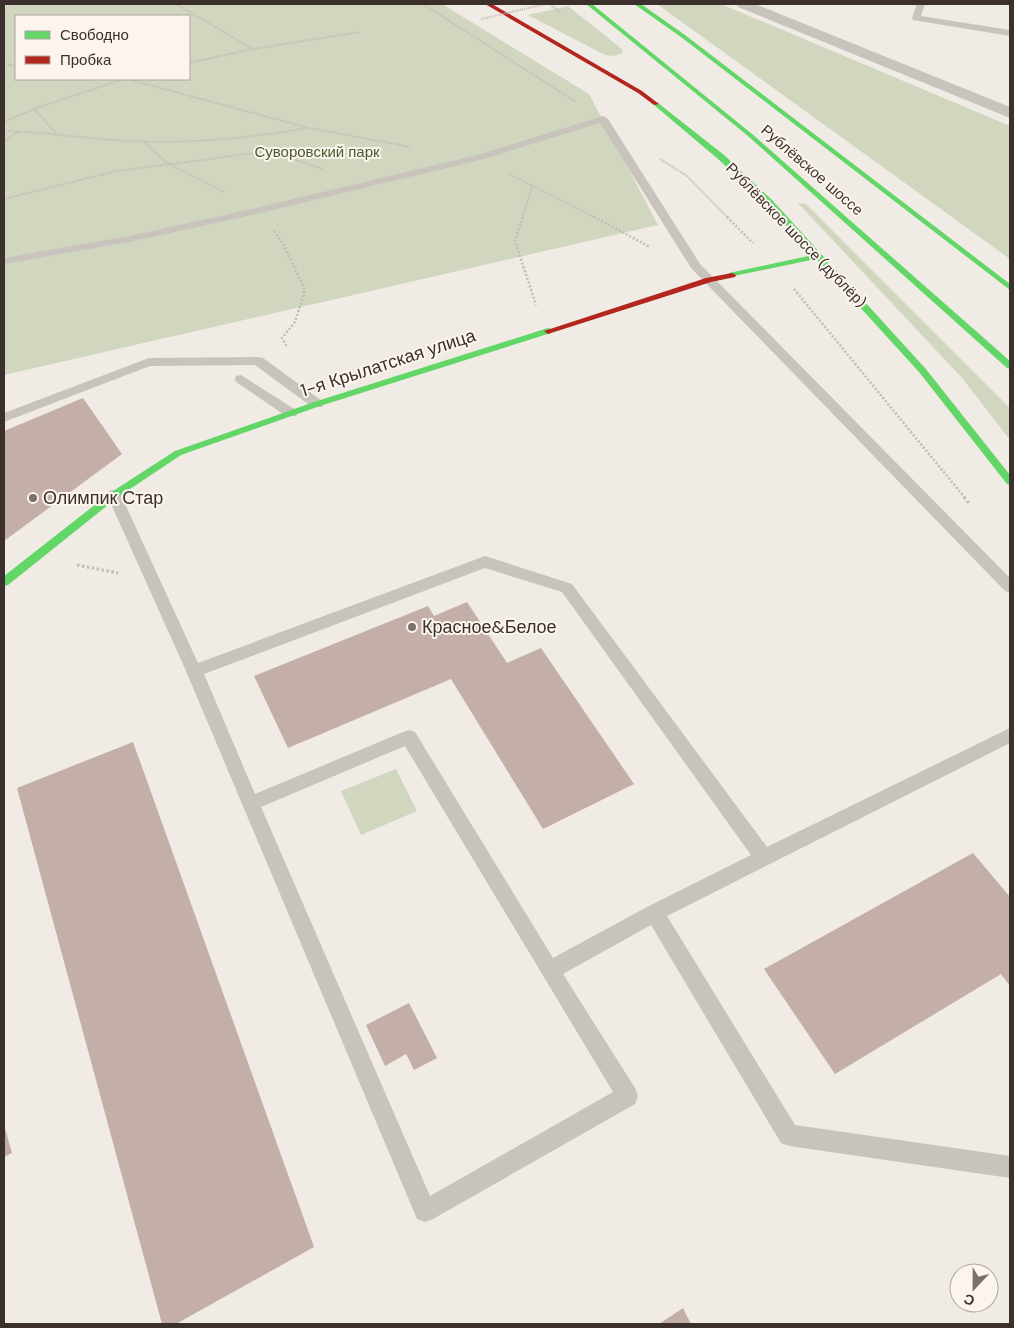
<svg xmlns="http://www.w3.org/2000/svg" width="1014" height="1328" font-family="'DM Sans',sans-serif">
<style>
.green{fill:#d1d6bf;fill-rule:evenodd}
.building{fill:#c3afa7}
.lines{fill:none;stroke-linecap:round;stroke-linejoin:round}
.path-far2{stroke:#c2bbb6;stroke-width:2;stroke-dasharray:1 1;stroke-linecap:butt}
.path-far1{stroke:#c2bbb6;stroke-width:2.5;stroke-dasharray:2 2;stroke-linecap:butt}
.path{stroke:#c2bbb6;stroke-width:3;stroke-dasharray:2.5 2.5;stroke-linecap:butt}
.lane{fill:#c9c3be;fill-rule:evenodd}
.street{fill:#c9c3be;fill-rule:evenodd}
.fast{fill:#63d668;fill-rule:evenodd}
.jam{fill:#b3261e;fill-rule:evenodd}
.path-bridge{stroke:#c2bbb6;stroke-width:2;stroke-dasharray:1 1;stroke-linecap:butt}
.poi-dot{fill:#7a716c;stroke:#fbf5ee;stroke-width:2}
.labels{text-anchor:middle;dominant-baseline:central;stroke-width:4;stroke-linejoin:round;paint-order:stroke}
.far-park-label{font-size:15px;fill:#4a5a2e;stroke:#fbf5ee}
.far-street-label{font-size:15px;fill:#3b302b;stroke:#fbf5ee}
.street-label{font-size:18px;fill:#3b302b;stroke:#fbf5ee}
.poi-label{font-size:18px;fill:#3b302b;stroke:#fbf5ee;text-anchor:start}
</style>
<rect width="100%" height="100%" fill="#f0ebe5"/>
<g class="green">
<path d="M4,4H442L589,94L658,225L4,375ZM16,16H189V79H16Z"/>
<path d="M657,4H721L1010,126V259Z"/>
<path d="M568,6L622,49V53L615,56L605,55L528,15Z"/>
<path d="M798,203L806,204L1010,408V440L963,379Z"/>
<path d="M396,769L417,811L361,835L341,791Z"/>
</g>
<g class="building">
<path d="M83,398L122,454L4,541V431Z"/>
<path d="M467,602L507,663L541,648L634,784L543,829L451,679L288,748L254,676L428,606L434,616Z"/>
<path d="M133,742L314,1247L176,1324H162L17,788Z"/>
<path d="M973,853L1010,897V986L1001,974L835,1074L764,969Z"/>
<path d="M409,1003L437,1058L414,1070L406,1054L385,1066L366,1025Z"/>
<path d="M4,1125L12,1153L4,1157Z"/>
<path d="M683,1308L691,1324H659Z"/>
</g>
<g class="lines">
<g class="path-far2">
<path d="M176,4L253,49L360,32"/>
<path d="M423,4L576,102"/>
<path d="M550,4L561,13"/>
<path d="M189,63L252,49"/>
<path d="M4,64L16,66"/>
<path d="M127,79L309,128L411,147"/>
<path d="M34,109L56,133"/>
<path d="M4,122L34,109L124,79"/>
<path d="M4,131C46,132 88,139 130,141C190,144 249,138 308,128"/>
<path d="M4,142L18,131"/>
<path d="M144,142L167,163L224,192"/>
<path d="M660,159L687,176L728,218"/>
<path d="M509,174L596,218"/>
<path d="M4,199L117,171L270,151L323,169"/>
<path d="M522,218L532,187"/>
</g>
<g class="path-far1">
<path d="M523,217L515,241L536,305"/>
<path d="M594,217L650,247"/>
<path d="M727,217L753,243"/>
<path d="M274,231L283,244L305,290L295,322L282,338L287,347"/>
<path d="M794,289L965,498"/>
</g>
<g class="path">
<path d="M964,497L969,503"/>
<path d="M77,565L118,573"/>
</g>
<g class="lane">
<path d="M917,4H925L921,16L1010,30V36L913,20L912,18Z"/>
<path d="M603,116L608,119L700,264L1010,578V593L1005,591L691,268L600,123L484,159L260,213L129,242L4,264V258L129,236L260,207L477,155Z"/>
<path d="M258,357L263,358L322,401L324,404L322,407H312L255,365L150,366L4,422V413L149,358Z"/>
<path d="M241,375L296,410L298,413L296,416H286L236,382L235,379L236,376Z"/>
<path d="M114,490L119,491L121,495L198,663L485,556L572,584L767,847L1010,728V743L667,916L795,1125L1010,1156V1178L789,1146L781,1143L651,925L563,974L635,1088L638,1096L635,1104L433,1219L425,1222L417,1219L186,671L107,495L109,491ZM485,568L562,592L751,855L647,907L553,958L415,732L409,730L403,732L255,794L204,674ZM405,746L613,1092L430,1196L261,807Z"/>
</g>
<path class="street" d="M736,4H755L1010,107V118L738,7Z"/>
<g class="fast">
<path d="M586,4H592L752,134L1010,361V369L1007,368L748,136Z"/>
<path d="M634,4H641L685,35L1010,284V290L681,37Z"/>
<path d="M654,103H658L724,155L772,200L925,368L1010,475V485L1007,484L919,372L816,259L729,277V273L813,255L766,204L718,159L654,105Z"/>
<path d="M548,328L551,329V333L320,406L181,455L118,497L8,585L4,586V576L110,493L175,451L314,402Z"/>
</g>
<g class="jam">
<path d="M485,4H492L642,91L659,104L654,105L638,93Z"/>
<path d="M732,273L736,275L735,277L711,282L551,333L548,334L544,331L706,278Z"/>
</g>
<path class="path-bridge" d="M481,19L546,4"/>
</g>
<g class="poi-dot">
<circle cx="33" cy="498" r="5"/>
<circle cx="412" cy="627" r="5"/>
</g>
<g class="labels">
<g class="far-park-label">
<text x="317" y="152">Суворовский парк</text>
</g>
<g class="far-street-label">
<text transform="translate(812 170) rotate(41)">Рублёвское шоссе</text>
<text transform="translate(796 235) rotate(46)">Рублёвское шоссе (дублёр)</text>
</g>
<g class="street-label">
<text transform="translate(388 363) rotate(-18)">1-я Крылатская улица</text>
</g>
<g class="poi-label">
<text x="43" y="498">Олимпик Стар</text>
<text x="422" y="627">Красное&amp;Белое</text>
</g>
</g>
<rect width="1014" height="1328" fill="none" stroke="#3b302b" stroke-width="10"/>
<rect x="15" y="15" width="175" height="65" fill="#fbf5ee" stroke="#aea6a0"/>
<rect x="25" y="31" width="25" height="8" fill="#63d668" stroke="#aea6a0"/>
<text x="60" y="40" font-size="15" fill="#3b302b">Свободно</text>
<rect x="25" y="56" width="25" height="8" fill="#b3261e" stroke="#aea6a0"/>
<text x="60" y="65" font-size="15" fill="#3b302b">Пробка</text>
<g transform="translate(974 1288) rotate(202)"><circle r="24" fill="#fbf5ee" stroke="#aea6a0"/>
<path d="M0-4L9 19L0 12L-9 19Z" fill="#7a716c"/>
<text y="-8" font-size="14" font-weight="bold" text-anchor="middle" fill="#3b302b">С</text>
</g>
</svg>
